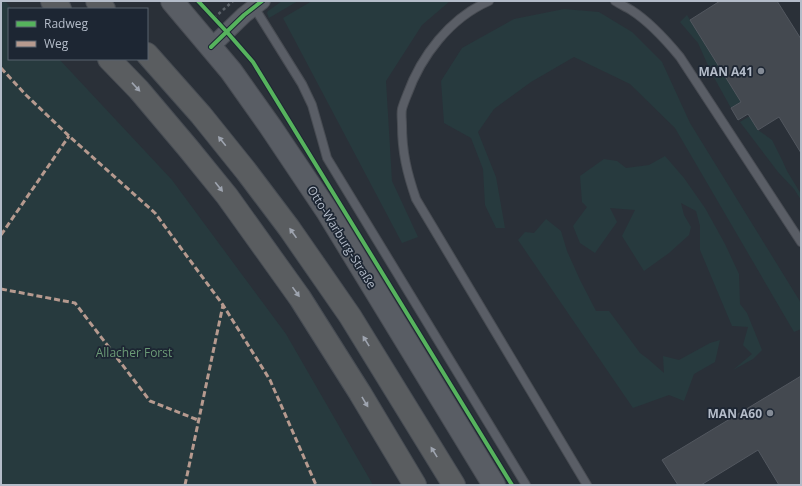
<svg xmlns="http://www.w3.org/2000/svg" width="802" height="486" font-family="'Open Sans',sans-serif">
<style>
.green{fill:#273a3e}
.building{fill:#444950;stroke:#52575f}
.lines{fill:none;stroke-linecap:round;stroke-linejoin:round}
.service-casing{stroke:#484c53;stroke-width:10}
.minor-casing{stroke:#484c53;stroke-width:18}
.secondary-casing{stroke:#484c53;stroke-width:24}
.motorway-casing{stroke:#474c53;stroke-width:24}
.path{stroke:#5d636a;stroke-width:2.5;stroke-dasharray:3 3;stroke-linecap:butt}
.service{stroke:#5a5e66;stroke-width:8}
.minor{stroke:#5a5e66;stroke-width:16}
.secondary{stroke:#595d64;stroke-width:22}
.motorway{stroke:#5a5d60;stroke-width:22}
.quiet{stroke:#b69a8f;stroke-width:3;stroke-dasharray:6 3;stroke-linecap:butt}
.cycleway-casing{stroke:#1d2633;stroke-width:6}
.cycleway{stroke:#56b35d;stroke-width:4}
.oneway{fill:#9ea4af}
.poi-dot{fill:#848b96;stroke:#1d2633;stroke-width:1.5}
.labels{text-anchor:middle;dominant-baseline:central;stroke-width:3.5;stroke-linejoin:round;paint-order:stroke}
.poi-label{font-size:12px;font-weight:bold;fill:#b4bcc9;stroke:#1d2633;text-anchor:end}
.street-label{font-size:12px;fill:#b4bcc9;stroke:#1d2633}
.park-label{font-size:12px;fill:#6b9a76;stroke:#1d2633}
</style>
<rect width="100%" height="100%" fill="#2a3038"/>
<g class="green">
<path d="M1,1H5L12,9H9V59H59L172,180L286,334L373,485H1Z"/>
<path d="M282,1H298L269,18L267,13L268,11Z"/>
<path d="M312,1H450L422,25L386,81L392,181L418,237L402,243L283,18Z"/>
<path d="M564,9L599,12L632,32L662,62L690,123L801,303V329L794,332L675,128L630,84L574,57L531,82L494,109L478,132L496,177L505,228H496L485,205L483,169L471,138L444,123L441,81L462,48L514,19Z"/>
<path d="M687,15L741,102L731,108L711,72L698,43L680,22Z"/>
<path d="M748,117H750L758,130L772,140L783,162L787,171L801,194V200L794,189L778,172L740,122Z"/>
<path d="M665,156L684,178L705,208L725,244L739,274L740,304L747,313L762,350L753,359L733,370L752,354L743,345L748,327L732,326L700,250V226L696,211L681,203L684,215L691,227L689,235L669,253L644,271L622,236L635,210L610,208L617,222L595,253L580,243L573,226L587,207L582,202L580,176L604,159L617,161L626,168L649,165Z"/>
<path d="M546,219L561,231L567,251L580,280L596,311H609L640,353L648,359L664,373L663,356L679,360L710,343L720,340L715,362L694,374L684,401L669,395L633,408L518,240L525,232L534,233Z"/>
</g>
<g class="building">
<path d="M720,1H777L801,39V153L779,117L758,130L748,114L738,120L731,108L741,102L690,20Z"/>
<path d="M801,376V485H779L758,450L701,485H678L662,460Z"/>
</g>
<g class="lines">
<g class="service-casing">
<g id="service">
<path d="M489,1C450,18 421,56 407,95C405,100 403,105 402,109C401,114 402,120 402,125C402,152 407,173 416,199L587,485"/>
<path d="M615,1C620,4 626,7 631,10C650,22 666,40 680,57L801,242"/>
<path d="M254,7L302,84L312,105L322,140L327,158L526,485"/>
</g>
</g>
<g class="minor-casing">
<path id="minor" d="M211,47L244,15L262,1"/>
</g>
<g class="secondary-casing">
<path id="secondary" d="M172,1L231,71L270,126L327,211L494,485"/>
</g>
<g class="motorway-casing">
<g id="motorway">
<path d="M52,1L60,9"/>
<path d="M97,1L104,9"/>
<path d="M147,54L201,115L246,171L289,228L350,316L454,485"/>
<path d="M109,59L139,90L188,148L227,196L300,298L360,393L415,485"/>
</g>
</g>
<path class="path" d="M214,18L233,1"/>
<use href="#service" class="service"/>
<use href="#minor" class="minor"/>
<use href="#secondary" class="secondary"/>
<use href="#motorway" class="motorway"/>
<g class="quiet">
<path d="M1,68L26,95L69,136L155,213L223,305L270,380L316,485"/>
<path d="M1,235L69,136"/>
<path d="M1,289L75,303L150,401L198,420"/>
<path d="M185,485L223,305"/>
</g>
<g class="cycleway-casing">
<g id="cycleway">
<path d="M198,1L226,31L253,62L512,485"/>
<path d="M211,47L244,15L262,1"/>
</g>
</g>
<use href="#cycleway" class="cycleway"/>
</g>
<defs><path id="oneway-solid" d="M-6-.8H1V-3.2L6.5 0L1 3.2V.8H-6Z"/></defs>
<g class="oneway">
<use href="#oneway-solid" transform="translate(136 87) rotate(47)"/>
<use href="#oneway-solid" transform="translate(222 141) rotate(-129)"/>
<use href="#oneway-solid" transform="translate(219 187) rotate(51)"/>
<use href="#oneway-solid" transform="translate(293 233) rotate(-125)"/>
<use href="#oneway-solid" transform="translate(296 292) rotate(54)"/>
<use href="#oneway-solid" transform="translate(366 341) rotate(-122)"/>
<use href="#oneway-solid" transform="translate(365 402) rotate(59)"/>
<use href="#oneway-solid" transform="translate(434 452) rotate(-122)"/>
</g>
<g class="poi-dot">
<circle cx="761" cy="71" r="4"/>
<circle cx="770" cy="413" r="4"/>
</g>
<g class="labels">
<g class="poi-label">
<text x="753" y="71">MAN A41</text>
<text x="762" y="413">MAN A60</text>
</g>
<g class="street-label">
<text transform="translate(342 237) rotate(58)">Otto-Warburg-Straße</text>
</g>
<g class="park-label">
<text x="134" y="352">Allacher Forst</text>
</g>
</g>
<rect width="802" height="486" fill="none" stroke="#b4bcc9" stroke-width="4"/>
<rect x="8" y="8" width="140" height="52" fill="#1d2633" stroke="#59626f"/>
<rect x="16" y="21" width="20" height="6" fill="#56b35d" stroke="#59626f"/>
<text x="44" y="28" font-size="12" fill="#b4bcc9">Radweg</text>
<rect x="16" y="41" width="20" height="6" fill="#b69a8f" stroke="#59626f"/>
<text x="44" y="48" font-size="12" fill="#b4bcc9">Weg</text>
</svg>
